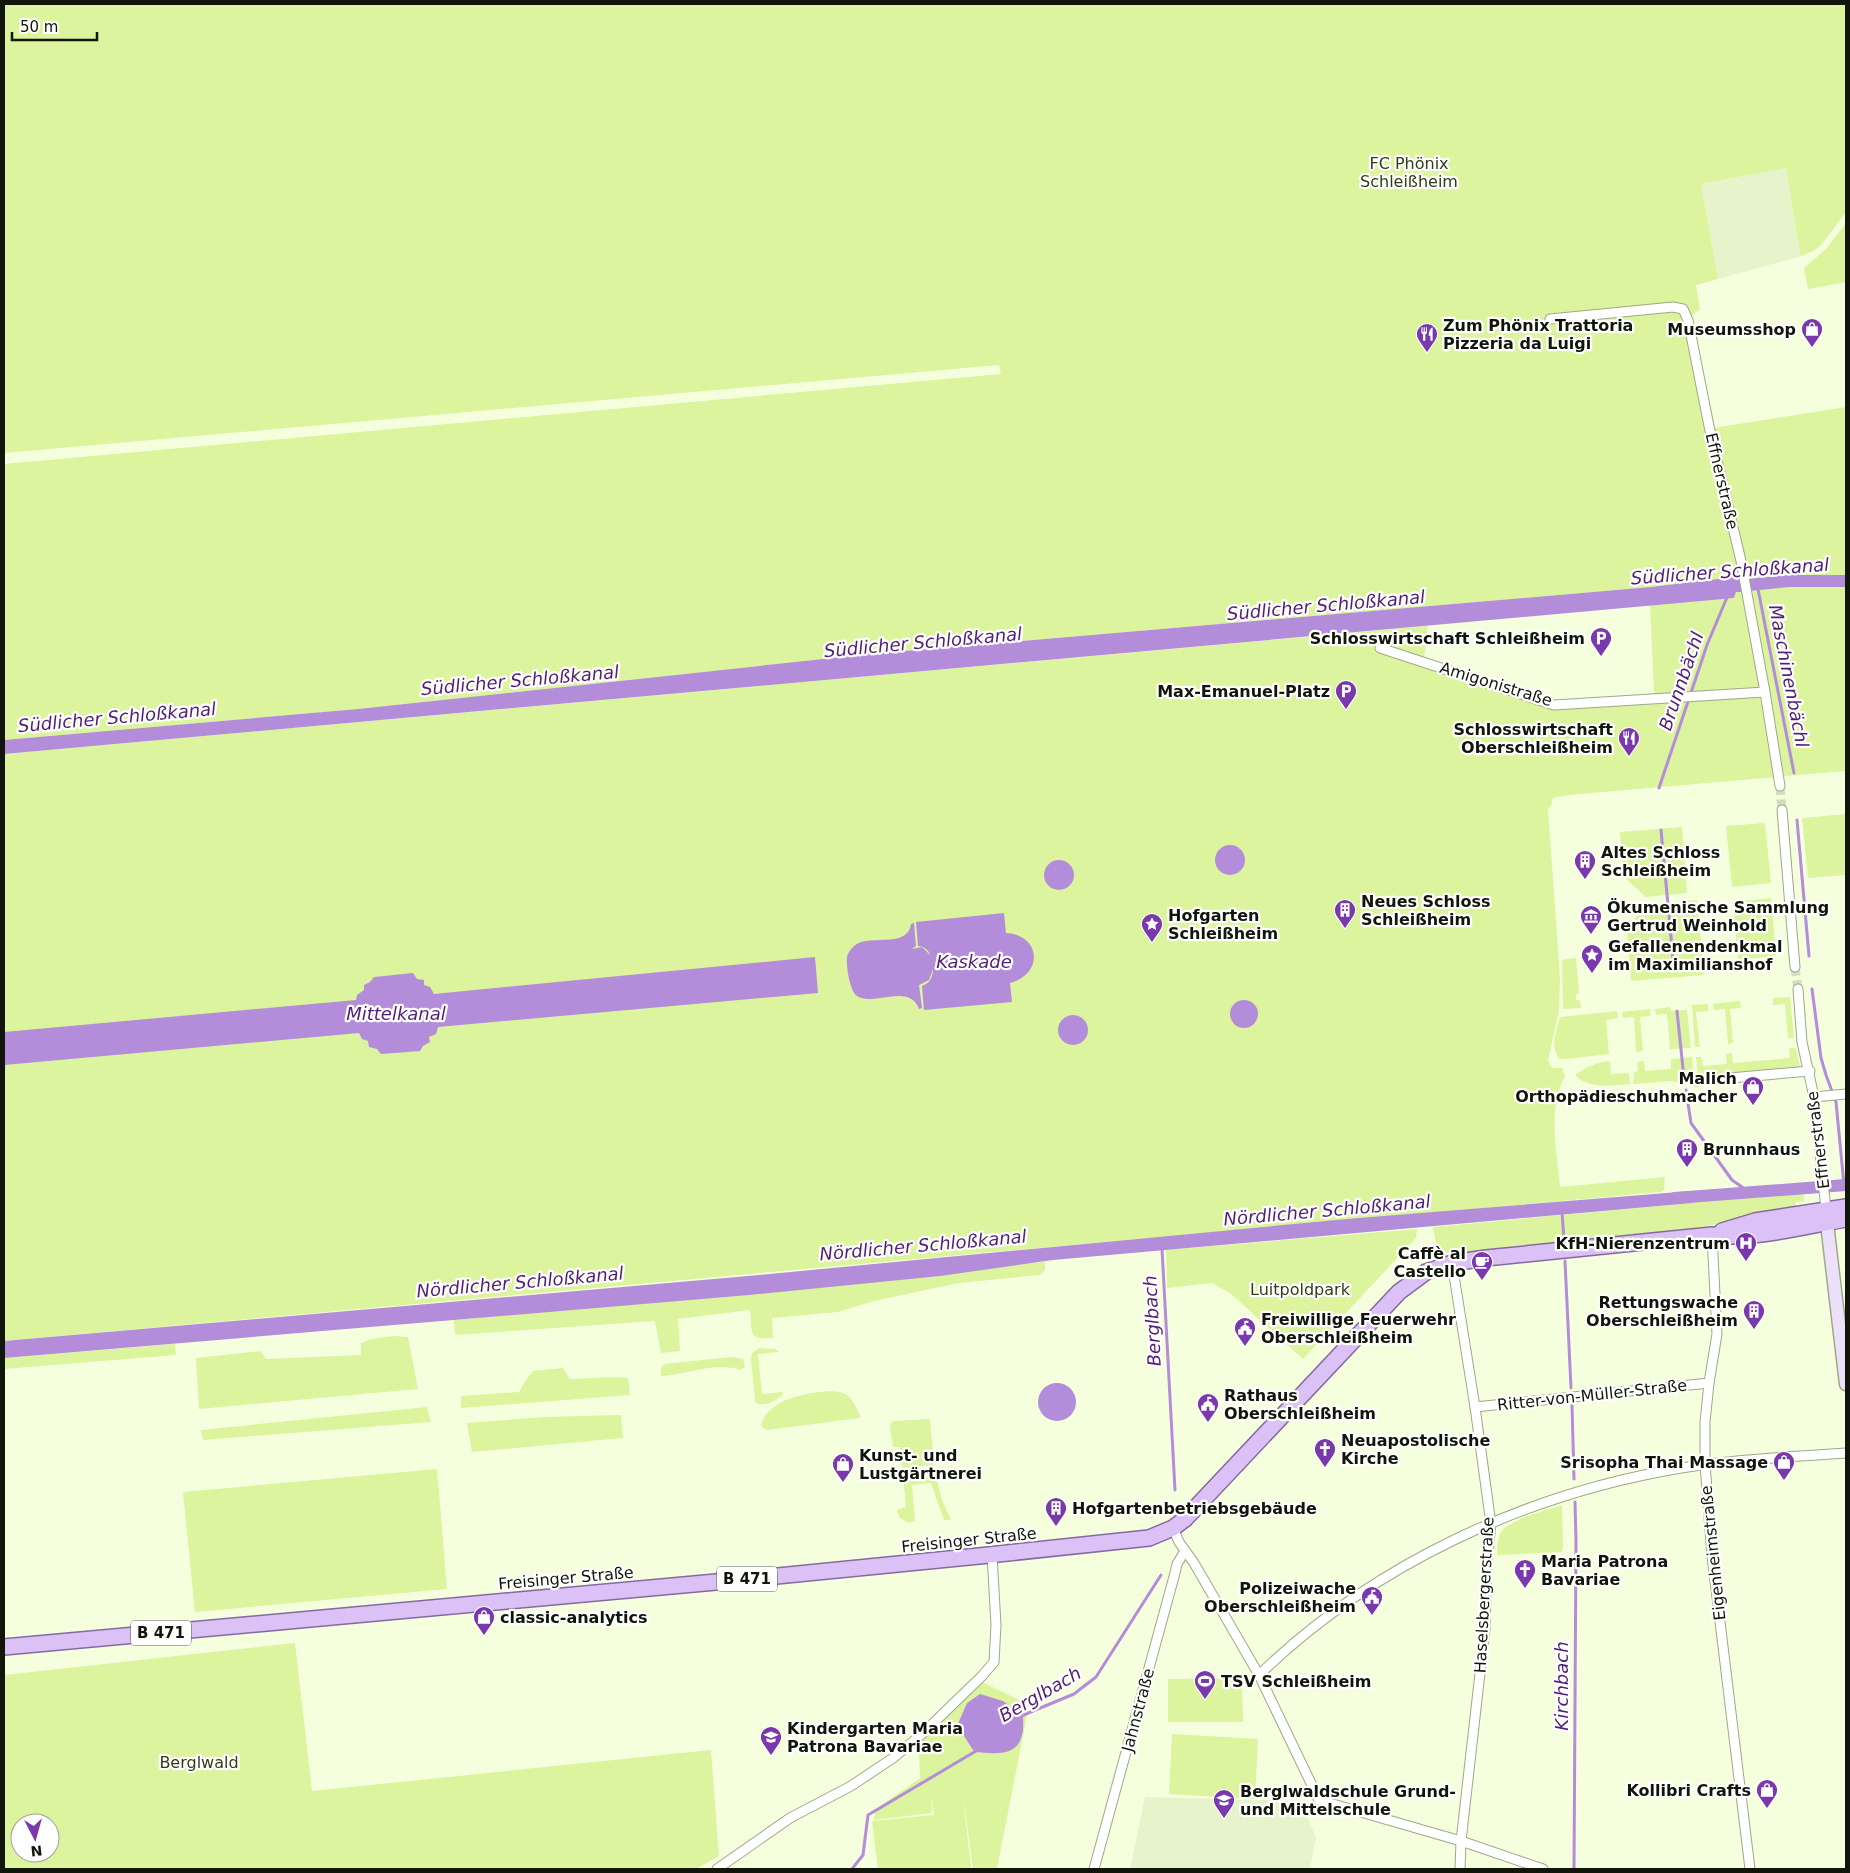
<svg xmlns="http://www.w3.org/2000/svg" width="1850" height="1873" font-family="'DejaVu Sans',sans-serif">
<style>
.built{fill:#e7f4cb}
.green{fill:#dcf49d;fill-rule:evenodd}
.water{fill:#b38cda}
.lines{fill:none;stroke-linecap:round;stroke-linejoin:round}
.stream{stroke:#b38cda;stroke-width:3}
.canal{stroke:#b38cda;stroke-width:12}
.street-tunnel{stroke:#d3dcbe;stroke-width:9;stroke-dasharray:9 4.5;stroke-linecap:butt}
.street-casing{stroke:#9fa889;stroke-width:11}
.secondary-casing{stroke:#9fa889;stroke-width:15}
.primary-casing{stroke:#856aa0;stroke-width:18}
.street{stroke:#fff;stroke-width:9}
.secondary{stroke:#ede0fa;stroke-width:12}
.primary{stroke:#dbc1f6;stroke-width:15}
.labels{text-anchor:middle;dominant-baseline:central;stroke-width:4.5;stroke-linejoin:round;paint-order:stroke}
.shield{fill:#fff;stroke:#595b54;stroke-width:1}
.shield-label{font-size:15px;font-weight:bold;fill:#12150a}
.park-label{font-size:16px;fill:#323c16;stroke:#fff}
.poi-label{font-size:16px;font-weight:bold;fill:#12150a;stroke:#fff;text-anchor:start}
.street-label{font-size:16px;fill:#12150a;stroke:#fff}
.water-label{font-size:18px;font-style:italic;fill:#511d78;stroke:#fff}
</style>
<rect width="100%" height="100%" fill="#f5ffde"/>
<g class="built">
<path d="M1786,168L1800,253L1802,256L1718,279L1701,184Z"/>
<path d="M1145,1797L1301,1801L1316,1837L1310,1869H1130Z"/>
</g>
<g class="green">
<path d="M4,4H1846V212L1822,244L1815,250L1802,256L1800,253L1786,168L1701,184L1718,279L1696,285L1700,310L1684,319L1707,429L1846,407V771L1568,795L1553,798L1551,806L1548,809L1560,978L1559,1011L1548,1060L1552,1068H1562L1565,1076C1547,1111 1557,1150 1560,1187L1665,1177L1664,1190L1661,1192L4,1341V754L1428,626L1424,660L1557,702L1654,693L1650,604L1734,598L1738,586L1733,577L1651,587L870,654L358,709L4,740V464L1001,374L999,365L4,453Z"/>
<path d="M1846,223V282L1808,289L1804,268L1827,248Z"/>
<path d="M1846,814V875L1808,878L1802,818Z"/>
<path d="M1765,823L1771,883L1732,887L1726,826Z"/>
<path d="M1682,827L1687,893L1646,897L1623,876L1620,832Z"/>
<path d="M1771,898L1776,956L1738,960L1733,902Z"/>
<path d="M1697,900L1704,975L1631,981L1627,930L1645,904Z"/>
<path d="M1576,958L1579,993L1576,994V1000H1580L1581,1008L1563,1009L1562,961L1565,959Z"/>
<path d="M1790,997L1794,1038H1788L1785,1004L1773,1005V998Z"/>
<path d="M1740,1001L1741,1008L1730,1009L1733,1043L1728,1044L1725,1009L1714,1010L1713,1004Z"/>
<path d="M1708,1004V1011L1696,1012L1700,1047H1695L1692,1005Z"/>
<path d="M1670,1007L1671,1011L1687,1010L1691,1048L1670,1049L1667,1014L1656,1015L1655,1009Z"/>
<path d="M1650,1009V1016L1640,1017L1643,1051L1636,1052L1634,1017L1623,1018L1622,1012Z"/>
<path d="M1617,1011L1618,1018L1606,1020L1609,1054L1565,1059H1560C1549,1049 1557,1030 1560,1017Z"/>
<path d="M1789,1048H1796L1800,1067L1698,1076L1696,1057H1701L1703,1066L1727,1064L1726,1054L1732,1053L1733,1063L1790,1058Z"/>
<path d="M1692,1057L1693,1076L1690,1082L1682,1083L1671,1081L1633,1084L1634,1072L1638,1071L1637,1062L1644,1061L1645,1071L1671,1069V1059Z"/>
<path d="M1610,1061L1611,1074L1629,1073L1630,1084C1612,1085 1589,1090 1575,1075C1586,1067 1597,1062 1610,1061Z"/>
<path d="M1803,1189L1804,1201L1795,1202L1796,1209L1665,1234L1455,1254L1442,1252L1436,1243L1433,1227L1692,1203V1197Z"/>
<path d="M1417,1229L1416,1237L1414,1240L1303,1359L1230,1293L1212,1283L1167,1288L1166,1250Z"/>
<path d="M1045,1262V1270L1040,1275L959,1283L874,1301L838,1312L772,1318L773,1338C746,1340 753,1332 750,1310L678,1319L680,1351L661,1353L655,1321L455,1335L454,1320Z"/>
<path d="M394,1336L408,1337L418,1389L199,1409L196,1358L261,1351L266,1359L361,1355V1343L372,1339Z"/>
<path d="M175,1344L176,1355L4,1369V1358Z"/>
<path d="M759,1348L775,1349L779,1352L758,1354L762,1394L783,1392V1394C776,1401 765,1407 756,1403L755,1400L751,1359L752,1353Z"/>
<path d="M731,1357L743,1359L745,1367L740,1370C716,1361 686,1375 661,1376V1368L664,1364Z"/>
<path d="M563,1368L570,1379C589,1379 609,1376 628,1378L630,1395L461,1408V1396L519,1392L524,1383L533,1371Z"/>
<path d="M829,1391C851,1392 850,1397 860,1415V1418L767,1430L761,1426C767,1399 806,1393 829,1391Z"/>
<path d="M427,1407L431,1422L203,1440L201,1430Z"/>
<path d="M621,1415L623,1438L472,1452L467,1423L544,1417Z"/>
<path d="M930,1419L934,1465L911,1467V1478L936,1476L942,1500L951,1520H944L931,1483L912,1485L915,1521L908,1523L900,1518L897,1511L898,1509L906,1507L900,1447H893L890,1425L893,1421Z"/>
<path d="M437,1469L447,1589L195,1612L183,1492Z"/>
<path d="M1562,1505L1563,1548L1562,1552L1497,1555C1498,1548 1497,1539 1501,1532C1510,1519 1547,1510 1562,1505Z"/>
<path d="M295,1643L312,1791L711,1750L719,1856L696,1869H4V1675ZM20,1823H50V1853H20Z"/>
<path d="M1242,1678L1243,1722H1168V1679Z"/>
<path d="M982,1682L1029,1705L997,1869H973L963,1794L971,1869H878L872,1821L934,1815L931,1796L932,1813L874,1820L875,1810L920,1778L918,1736Z"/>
<path d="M1172,1734L1258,1739L1255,1799L1169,1794Z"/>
</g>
<g class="water">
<path d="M1734,577L1738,586L1734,598L4,754V740L358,709L870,654L1651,587Z"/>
<circle cx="1230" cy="860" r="15"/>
<circle cx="1059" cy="875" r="15"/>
<path d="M1004,913L1006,933C1041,935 1044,974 1010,983L1012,1002L924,1010L922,986C930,983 933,977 933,969L929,980L919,985L922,1008L919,1009C910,982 873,1007 857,996C850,991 846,967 847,957C848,951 855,944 861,942C873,939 887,941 899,938C907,935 910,931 911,924L914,923L916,946L912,949L922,947L930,955C929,950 923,946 918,946L916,922Z"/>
<path d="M815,957L818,993L438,1027L436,1034L429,1037L430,1042L423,1046L420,1051L381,1054L377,1049L369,1047L368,1041L362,1039L359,1033L4,1065V1032L356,1000L357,995L364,990V985L370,982L374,977L413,973L417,979L424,980V985L430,987L434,994Z"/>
<circle cx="1244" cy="1014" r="14"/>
<circle cx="1073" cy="1030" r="15"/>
<path d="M1691,1191L1692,1203L1053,1260L940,1276L749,1295L4,1358V1341L748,1276L1347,1219Z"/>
<circle cx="1057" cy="1402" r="19"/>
<path d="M980,1694L1003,1701L1023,1715C1023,1721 1024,1729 1022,1735C1017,1758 992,1753 975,1752C968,1744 964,1734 957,1726L967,1703Z"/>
</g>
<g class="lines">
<g class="stream">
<path d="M1757,584L1794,773"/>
<path d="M1659,788L1707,645L1728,595"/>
<path d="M1797,820L1809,956"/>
<path d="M1661,830L1674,969"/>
<path d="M1812,989L1821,1058L1826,1075L1836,1102L1844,1185"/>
<path d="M1677,1011L1684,1078"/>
<path d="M1686,1090L1691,1123L1732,1180L1749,1192"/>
<path d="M1562,1211L1564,1241"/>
<path d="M1162,1249L1175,1490"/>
<path d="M1565,1261L1571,1388"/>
<path d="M1572,1405L1574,1479"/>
<path d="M1021,1716L1074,1694L1096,1677L1161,1575"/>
<path d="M852,1869L863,1855L868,1815L976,1751"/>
<path d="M1574,1869L1576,1541L1575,1502"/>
</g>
<g class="canal">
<path d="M1721,586H1738L1789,581H1846"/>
<path d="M1675,1198L1846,1185"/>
</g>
<g class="street-tunnel">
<path d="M1780,786L1782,810"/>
<path d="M1795,967L1798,989"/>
</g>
<g class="street-casing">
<g id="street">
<path d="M1550,319L1673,307L1683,309L1688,320L1709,426L1741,561L1765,692L1780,786"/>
<path d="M1380,648L1554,705L1765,692"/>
<path d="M1782,810L1795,967"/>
<path d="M1798,989L1802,1042L1814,1097L1826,1209"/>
<path d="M1696,1081L1810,1071"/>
<path d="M1814,1097L1846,1094"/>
<path d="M1712,1235L1717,1334L1709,1383L1705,1422V1464L1712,1556L1750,1869"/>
<path d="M1452,1263L1475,1407L1491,1524L1487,1561L1485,1629L1461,1841L1460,1869"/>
<path d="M1475,1407L1709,1383"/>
<path d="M1173,1528L1179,1542L1194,1563L1259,1675L1319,1800L1461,1841L1543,1869"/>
<path d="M1259,1675C1372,1565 1525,1494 1681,1468C1735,1459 1791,1457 1846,1453"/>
<path d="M717,1869L790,1818L851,1786L893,1758L922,1734L982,1676L994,1662L996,1625L992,1555"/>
<path d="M1094,1869L1175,1573L1177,1564L1185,1551"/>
</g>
</g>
<g class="secondary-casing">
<path id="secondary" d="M1826,1215L1846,1384"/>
</g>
<g class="primary-casing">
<g id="primary">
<path d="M1722,1231L1755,1221L1846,1207"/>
<path d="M4,1647L716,1582L979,1556L1149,1538L1173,1528L1185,1519L1399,1292L1426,1272L1452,1263L1486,1258L1712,1235C1753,1240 1805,1226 1846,1219"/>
</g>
</g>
<use href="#street" class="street"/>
<use href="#secondary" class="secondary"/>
<use href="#primary" class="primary"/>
</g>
<defs>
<g id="shop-pin" transform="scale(1.125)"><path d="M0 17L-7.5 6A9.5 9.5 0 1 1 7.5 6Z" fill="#7938ac" stroke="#fff"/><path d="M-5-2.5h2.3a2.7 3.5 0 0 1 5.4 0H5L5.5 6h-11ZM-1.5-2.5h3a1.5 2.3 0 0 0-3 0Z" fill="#fff"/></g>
<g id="restaurant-pin" transform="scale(1.125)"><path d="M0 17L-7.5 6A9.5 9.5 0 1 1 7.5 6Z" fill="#7938ac" stroke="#fff"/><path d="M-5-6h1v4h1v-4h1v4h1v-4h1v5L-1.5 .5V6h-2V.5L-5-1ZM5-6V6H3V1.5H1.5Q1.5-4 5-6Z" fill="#fff"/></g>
<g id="parking-pin" transform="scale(1.125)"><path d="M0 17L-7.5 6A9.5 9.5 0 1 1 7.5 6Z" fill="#7938ac" stroke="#fff"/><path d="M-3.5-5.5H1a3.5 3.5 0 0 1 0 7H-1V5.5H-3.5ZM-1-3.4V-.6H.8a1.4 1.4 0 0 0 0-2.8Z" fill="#fff"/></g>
<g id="building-pin" transform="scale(1.125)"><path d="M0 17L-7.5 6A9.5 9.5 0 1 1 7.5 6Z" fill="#7938ac" stroke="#fff"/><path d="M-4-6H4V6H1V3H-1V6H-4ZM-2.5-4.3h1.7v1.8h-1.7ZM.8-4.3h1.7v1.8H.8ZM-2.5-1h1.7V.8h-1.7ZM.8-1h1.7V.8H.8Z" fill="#fff"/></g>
<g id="museum-pin" transform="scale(1.125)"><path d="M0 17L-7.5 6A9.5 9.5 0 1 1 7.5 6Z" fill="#7938ac" stroke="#fff"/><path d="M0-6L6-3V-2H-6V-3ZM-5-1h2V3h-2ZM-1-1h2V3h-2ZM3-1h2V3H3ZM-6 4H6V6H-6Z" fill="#fff"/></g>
<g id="sight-pin" transform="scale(1.125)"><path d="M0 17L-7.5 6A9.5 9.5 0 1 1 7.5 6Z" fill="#7938ac" stroke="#fff"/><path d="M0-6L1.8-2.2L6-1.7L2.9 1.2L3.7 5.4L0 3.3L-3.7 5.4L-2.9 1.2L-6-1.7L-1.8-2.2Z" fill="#fff"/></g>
<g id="hospital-pin" transform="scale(1.125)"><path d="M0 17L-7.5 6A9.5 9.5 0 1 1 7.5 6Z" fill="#7938ac" stroke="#fff"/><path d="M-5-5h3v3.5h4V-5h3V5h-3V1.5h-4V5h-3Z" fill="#fff"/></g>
<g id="cafe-pin" transform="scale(1.125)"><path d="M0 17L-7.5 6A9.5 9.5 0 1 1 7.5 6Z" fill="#7938ac" stroke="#fff"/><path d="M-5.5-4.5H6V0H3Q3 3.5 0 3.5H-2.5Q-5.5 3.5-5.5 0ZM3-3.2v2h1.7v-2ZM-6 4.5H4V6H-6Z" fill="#fff"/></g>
<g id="civic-pin" transform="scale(1.125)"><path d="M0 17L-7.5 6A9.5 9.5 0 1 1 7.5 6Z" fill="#7938ac" stroke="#fff"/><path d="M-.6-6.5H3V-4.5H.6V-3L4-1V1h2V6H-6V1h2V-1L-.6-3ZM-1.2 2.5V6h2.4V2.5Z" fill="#fff"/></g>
<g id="church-pin" transform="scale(1.125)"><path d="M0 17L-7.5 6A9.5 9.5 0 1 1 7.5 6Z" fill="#7938ac" stroke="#fff"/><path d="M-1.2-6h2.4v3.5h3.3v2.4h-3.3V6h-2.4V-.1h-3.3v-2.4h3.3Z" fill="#fff"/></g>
<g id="stadium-pin" transform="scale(1.125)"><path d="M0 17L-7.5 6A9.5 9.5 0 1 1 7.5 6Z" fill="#7938ac" stroke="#fff"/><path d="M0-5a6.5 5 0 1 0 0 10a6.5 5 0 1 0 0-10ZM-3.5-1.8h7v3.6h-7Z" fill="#fff"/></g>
<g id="school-pin" transform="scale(1.125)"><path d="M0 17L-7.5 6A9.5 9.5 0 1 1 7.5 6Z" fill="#7938ac" stroke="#fff"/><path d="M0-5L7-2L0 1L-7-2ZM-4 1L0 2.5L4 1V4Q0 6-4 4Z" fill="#fff"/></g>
</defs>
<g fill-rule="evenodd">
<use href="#shop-pin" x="1812" y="329"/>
<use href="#restaurant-pin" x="1427" y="334"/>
<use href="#parking-pin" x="1601" y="638"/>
<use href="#parking-pin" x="1346" y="691"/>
<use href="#restaurant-pin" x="1629" y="738"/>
<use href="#building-pin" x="1585" y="861"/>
<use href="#building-pin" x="1345" y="910"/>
<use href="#museum-pin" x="1591" y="916"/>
<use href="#sight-pin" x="1152" y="924"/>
<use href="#sight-pin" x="1592" y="955"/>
<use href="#shop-pin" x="1753" y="1087"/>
<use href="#building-pin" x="1687" y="1149"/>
<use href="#hospital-pin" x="1746" y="1243"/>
<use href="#cafe-pin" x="1482" y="1262"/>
<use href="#building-pin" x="1754" y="1311"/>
<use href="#civic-pin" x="1245" y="1328"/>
<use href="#civic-pin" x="1208" y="1404"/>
<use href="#church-pin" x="1325" y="1449"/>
<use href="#shop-pin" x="1784" y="1462"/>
<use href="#shop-pin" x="843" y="1464"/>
<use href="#building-pin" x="1056" y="1508"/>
<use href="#church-pin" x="1525" y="1570"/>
<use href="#civic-pin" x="1372" y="1597"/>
<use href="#shop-pin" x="484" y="1617"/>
<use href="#stadium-pin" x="1205" y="1681"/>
<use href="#school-pin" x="771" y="1737"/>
<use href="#shop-pin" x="1767" y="1790"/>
<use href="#school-pin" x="1224" y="1800"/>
</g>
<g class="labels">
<g class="shield">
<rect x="717" y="1566.5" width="60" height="25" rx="4"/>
<rect x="131" y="1620.5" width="60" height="25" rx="4"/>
</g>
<g class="shield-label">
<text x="747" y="1579">B 471</text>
<text x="161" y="1633">B 471</text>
</g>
<g class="park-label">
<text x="1409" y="163">FC Phönix<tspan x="1409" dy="18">Schleißheim</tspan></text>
<text x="1300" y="1289">Luitpoldpark</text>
<text x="199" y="1762">Berglwald</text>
</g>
<g class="poi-label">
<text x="1443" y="325">Zum Phönix Trattoria<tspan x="1443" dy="18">Pizzeria da Luigi</tspan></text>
<text x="1796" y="329" text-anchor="end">Museumsshop</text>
<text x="1585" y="638" text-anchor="end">Schlosswirtschaft Schleißheim</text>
<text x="1330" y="691" text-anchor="end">Max-Emanuel-Platz</text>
<text x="1613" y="729" text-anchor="end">Schlosswirtschaft<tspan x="1613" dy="18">Oberschleißheim</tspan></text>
<text x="1601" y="852">Altes Schloss<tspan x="1601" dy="18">Schleißheim</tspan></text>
<text x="1361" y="901">Neues Schloss<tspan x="1361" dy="18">Schleißheim</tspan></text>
<text x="1607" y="907">Ökumenische Sammlung<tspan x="1607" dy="18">Gertrud Weinhold</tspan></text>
<text x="1168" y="915">Hofgarten<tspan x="1168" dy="18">Schleißheim</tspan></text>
<text x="1608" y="946">Gefallenendenkmal<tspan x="1608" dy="18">im Maximilianshof</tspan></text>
<text x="1737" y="1078" text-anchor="end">Malich<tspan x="1737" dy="18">Orthopädieschuhmacher</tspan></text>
<text x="1703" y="1149">Brunnhaus</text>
<text x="1730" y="1243" text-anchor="end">KfH-Nierenzentrum</text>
<text x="1466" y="1253" text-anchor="end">Caffè al<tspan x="1466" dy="18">Castello</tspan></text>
<text x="1738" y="1302" text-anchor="end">Rettungswache<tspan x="1738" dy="18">Oberschleißheim</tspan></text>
<text x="1261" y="1319">Freiwillige Feuerwehr<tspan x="1261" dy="18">Oberschleißheim</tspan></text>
<text x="1224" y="1395">Rathaus<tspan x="1224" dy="18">Oberschleißheim</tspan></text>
<text x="1341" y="1440">Neuapostolische<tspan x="1341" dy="18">Kirche</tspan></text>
<text x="859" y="1455">Kunst- und<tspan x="859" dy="18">Lustgärtnerei</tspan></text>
<text x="1768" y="1462" text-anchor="end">Srisopha Thai Massage</text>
<text x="1072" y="1508">Hofgartenbetriebsgebäude</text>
<text x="1541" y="1561">Maria Patrona<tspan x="1541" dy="18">Bavariae</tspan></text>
<text x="1356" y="1588" text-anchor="end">Polizeiwache<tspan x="1356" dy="18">Oberschleißheim</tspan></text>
<text x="500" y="1617">classic-analytics</text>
<text x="1221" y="1681">TSV Schleißheim</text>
<text x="787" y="1728">Kindergarten Maria<tspan x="787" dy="18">Patrona Bavariae</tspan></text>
<text x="1751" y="1790" text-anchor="end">Kollibri Crafts</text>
<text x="1240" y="1791">Berglwaldschule Grund-<tspan x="1240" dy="18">und Mittelschule</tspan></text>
</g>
<g class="street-label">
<text transform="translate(1722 481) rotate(77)">Effnerstraße</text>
<text transform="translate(1496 684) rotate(17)">Amigonistraße</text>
<text transform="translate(1818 1140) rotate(-97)">Effnerstraße</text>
<text transform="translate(1592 1395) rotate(-6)">Ritter-von-Müller-Straße</text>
<text transform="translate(969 1540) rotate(-6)">Freisinger Straße</text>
<text transform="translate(1713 1553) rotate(-96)">Eigenheimstraße</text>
<text transform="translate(566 1578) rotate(-5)">Freisinger Straße</text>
<text transform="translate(1484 1595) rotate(-87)">Haselsbergerstraße</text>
<text transform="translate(1138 1710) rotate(-75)">Jahnstraße</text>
</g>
<g class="water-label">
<text transform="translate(1730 571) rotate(-4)">Südlicher Schloßkanal</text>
<text transform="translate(1326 605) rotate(-5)">Südlicher Schloßkanal</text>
<text transform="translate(923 642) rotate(-5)">Südlicher Schloßkanal</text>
<text transform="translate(1789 676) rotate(79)">Maschinenbächl</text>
<text transform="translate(520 680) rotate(-5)">Südlicher Schloßkanal</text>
<text transform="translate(1681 681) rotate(-71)">Brunnbächl</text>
<text transform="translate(117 717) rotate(-5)">Südlicher Schloßkanal</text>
<text x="974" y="961">Kaskade</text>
<text x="396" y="1013">Mittelkanal</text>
<text transform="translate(1327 1210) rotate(-5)">Nördlicher Schloßkanal</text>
<text transform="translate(923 1245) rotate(-5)">Nördlicher Schloßkanal</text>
<text transform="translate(520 1282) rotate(-5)">Nördlicher Schloßkanal</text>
<text transform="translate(1152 1321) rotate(-93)">Berglbach</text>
<text transform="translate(1561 1686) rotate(-90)">Kirchbach</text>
<text transform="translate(1040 1694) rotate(-30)">Berglbach</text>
</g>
</g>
<rect width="1850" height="1873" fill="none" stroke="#12150a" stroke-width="10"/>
<g transform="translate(35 1838) rotate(174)"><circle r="24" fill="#ffffff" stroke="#a0a19d"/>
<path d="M0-4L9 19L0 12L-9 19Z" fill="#7938ac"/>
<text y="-8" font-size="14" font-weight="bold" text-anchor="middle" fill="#12150a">N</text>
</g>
<path d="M12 32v8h85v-8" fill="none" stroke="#12150a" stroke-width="2.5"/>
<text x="20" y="32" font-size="15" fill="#12150a" stroke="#ffffff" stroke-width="4" paint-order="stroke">50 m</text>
</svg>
